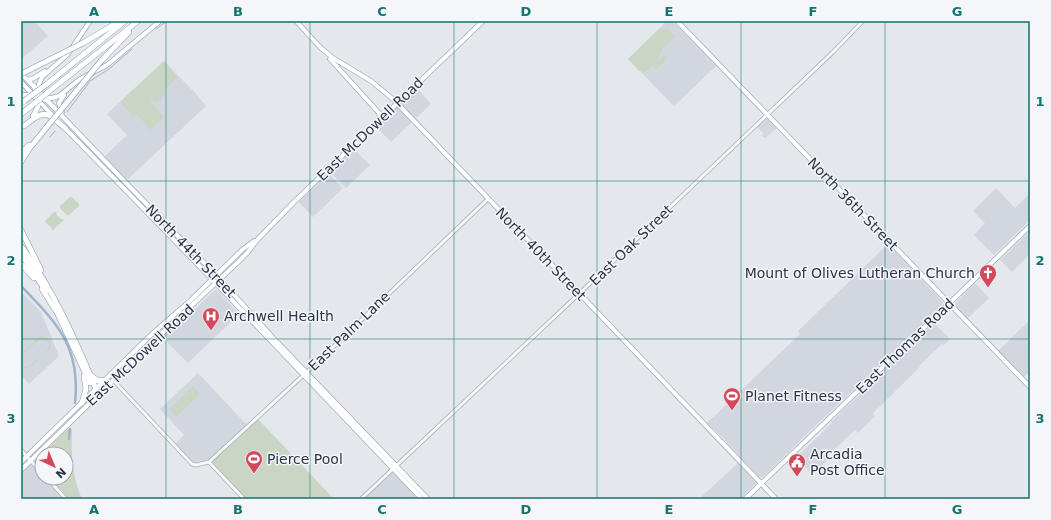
<svg xmlns="http://www.w3.org/2000/svg" width="1051" height="520" font-family="'DejaVu Sans',sans-serif">
<style>
.built{fill:#d2d6de}
.green{fill:#c9d6c5}
.lines{fill:none;stroke-linecap:round;stroke-linejoin:round}
.stream{stroke:#9fb4cc;stroke-width:1}
.canal{stroke:#9fb4cc;stroke-width:2.5}
.minor-casing{stroke:#a9aeb7;stroke-width:4.5}
.major-casing{stroke:#a3abb8;stroke-width:5.5}
.highway-casing{stroke:#8b94a3;stroke-width:6}
.minor{stroke:#f7f8fa;stroke-width:3}
.major{stroke:#fff;stroke-width:4}
.highway{stroke:#fff;stroke-width:5}
.highway-bridge-casing{stroke:#8b94a3;stroke-width:6;stroke-linecap:butt}
.highway-bridge{stroke:#fff;stroke-width:5}
.grid{fill:none;stroke:#0f766e;stroke-width:1;stroke-opacity:0.55}
.labels{text-anchor:middle;dominant-baseline:central;stroke-width:3;stroke-linejoin:round;paint-order:stroke}
.street-label{font-size:14px;fill:#2b3445;stroke:#f4f6f9}
.poi-label{font-size:14px;fill:#2b3445;stroke:#f4f6f9;text-anchor:start}
.neatline{fill:none;stroke:#0f766e;stroke-width:1.5}
.grid-label{font-size:13px;text-anchor:middle;font-weight:bold;fill:#0f766e}
</style>
<rect width="100%" height="100%" fill="#e4e7ec"/>
<g class="built">
<path d="M21,21H34L48,36L21,59Z"/>
<path d="M667,21H672L716,66L674,106L628,59Z"/>
<path d="M164,61L197,95L206,106L128,179H125L104,157L127,135L107,114Z"/>
<path d="M415,86L431,104L391,142L374,125Z"/>
<path d="M766,119H768L777,128L765,138L762,136L764,134L757,127Z"/>
<path d="M351,147L370,165L346,188L328,170Z"/>
<path d="M328,174H329L343,188L313,217L299,202Z"/>
<path d="M996,188L1015,208L1030,193V220L994,255L974,235L985,223L973,211Z"/>
<path d="M1030,231V254L1012,272L1000,260Z"/>
<path d="M888,244L942,301L943,305L812,429L764,476L759,478L724,439L707,423L800,334L798,331Z"/>
<path d="M975,283L989,298L967,319L955,306V304Z"/>
<path d="M215,290H217L239,314L188,363L162,337L194,310Z"/>
<path d="M21,292L41,312L59,356L29,384L21,375Z"/>
<path d="M1030,320V371L1024,377L998,351Z"/>
<path d="M934,323L950,339L944,345L942,344L920,365L919,368L873,413L875,416L858,433L855,430L825,458L827,460L813,475L796,458L832,423L831,422Z"/>
<path d="M198,373L247,425L210,459L194,463L175,444L184,435L160,409Z"/>
<path d="M738,463L756,483L740,499H699Z"/>
<path d="M28,465H32L42,476V478H44L63,499H21V472Z"/>
<path d="M393,472L418,499H364Z"/>
</g>
<g class="green">
<path d="M667,28L675,37L662,49L658,59L653,65L664,55L668,58L656,69L653,65L646,72H643L641,70L639,71L628,59L659,29Z"/>
<path d="M164,61L178,77L163,91L166,94L157,103L152,99L150,101L164,117L150,130L137,114L134,117L120,102Z"/>
<path d="M70,197H72L78,203H79V206L69,215H67L60,208V206Z"/>
<path d="M54,212H57L56,214L61,219H64L63,221L53,230H51L52,228L46,223H45V221Z"/>
<path d="M41,335L50,341L51,345L50,349L31,367L26,369L22,367L21,364L25,367C30,367 47,353 49,347C49,344 48,343 47,341L40,339L21,356V354Z"/>
<path d="M193,386L200,394L176,417L169,409Z"/>
<path d="M258,419L334,499H246L212,462Z"/>
<path d="M68,428L72,430C71,453 72,478 82,499H69L55,483L59,478H66V454H56L49,447Z"/>
</g>
<g class="lines">
<g class="stream">
<path d="M156,29L167,21"/>
<path d="M67,112L90,81L109,69L132,49"/>
<path d="M50,137L55,131"/>
</g>
<g class="canal">
<path d="M21,286C57,323 81,347 75,403"/>
<path d="M69,439L70,429"/>
</g>
<g class="minor-casing">
<g id="minor">
<path d="M113,380L192,464L196,465L209,462L308,371L488,199"/>
<path d="M21,450L42,473"/>
<path d="M209,462L244,499"/>
<path d="M47,478L66,499"/>
<path d="M361,499L582,291L832,53L863,21"/>
</g>
</g>
<g class="major-casing">
<g id="major">
<path d="M296,21L320,47L333,58L371,81L394,100L776,499"/>
<path d="M677,21L1030,387"/>
<path d="M330,59L379,113L380,119"/>
<path d="M21,73L127,184L214,273L276,341L428,499"/>
<path d="M28,80L34,78L45,71"/>
<path d="M21,82L55,118"/>
<path d="M39,91V84L42,77L68,54L90,21"/>
<path d="M45,97L52,98L59,96L80,79L107,65L160,21"/>
<path d="M62,112L59,103L64,95"/>
<path d="M64,127L210,277L422,499"/>
<path d="M21,462L152,334L190,301L242,250L254,241"/>
<path d="M21,470L158,337L237,263L247,253L258,239L294,202L483,21"/>
<path d="M745,499L1030,226"/>
</g>
</g>
<g class="highway-casing">
<g id="highway">
<path d="M83,43L120,21"/>
<path d="M101,61L129,32"/>
<path d="M47,84L125,21"/>
<path d="M52,89L138,21"/>
<path d="M21,96L30,95L48,100"/>
<path d="M21,114L30,107"/>
<path d="M33,116C40,107 40,96 34,86"/>
<path d="M24,126C46,108 46,112 66,129"/>
<path d="M21,153L29,145"/>
<path d="M21,162L29,149L46,128"/>
<path d="M21,230L41,270"/>
<path d="M21,246C53,289 75,339 96,389"/>
<path d="M21,254L46,291"/>
<path d="M21,264L34,278"/>
<path d="M42,289L56,311"/>
<path d="M55,308L90,383"/>
<path d="M92,376L98,381L105,380"/>
<path d="M82,403L86,389L84,376"/>
</g>
</g>
<use href="#minor" class="minor"/>
<use href="#major" class="major"/>
<use href="#highway" class="highway"/>
<g class="highway-bridge-casing">
<g id="highway-bridge">
<path d="M21,74L83,43"/>
<path d="M24,101L47,84"/>
<path d="M30,107L52,89"/>
<path d="M46,128L101,61"/>
</g>
</g>
<use href="#highway-bridge" class="highway-bridge"/>
</g>
<path class="grid" d="M166,21V499M310,21V499M454,21V499M597,21V499M741,21V499M885,21V499M21,181H1030M21,339H1030"/>
<defs>
<g id="church-pin" transform="scale(0.9)"><path d="M0 17L-7.5 6A9.5 9.5 0 1 1 7.5 6Z" fill="#d1495b" stroke="#f4f6f9"/><path d="M-1.2-6h2.4v3.5h3.3v2.4h-3.3V6h-2.4V-.1h-3.3v-2.4h3.3Z" fill="#fff"/></g>
<g id="hospital-pin" transform="scale(0.9)"><path d="M0 17L-7.5 6A9.5 9.5 0 1 1 7.5 6Z" fill="#d1495b" stroke="#f4f6f9"/><path d="M-5-5h3v3.5h4V-5h3V5h-3V1.5h-4V5h-3Z" fill="#fff"/></g>
<g id="stadium-pin" transform="scale(0.9)"><path d="M0 17L-7.5 6A9.5 9.5 0 1 1 7.5 6Z" fill="#d1495b" stroke="#f4f6f9"/><path d="M0-5a6.5 5 0 1 0 0 10a6.5 5 0 1 0 0-10ZM-3.5-1.8h7v3.6h-7Z" fill="#fff"/></g>
<g id="civic-pin" transform="scale(0.9)"><path d="M0 17L-7.5 6A9.5 9.5 0 1 1 7.5 6Z" fill="#d1495b" stroke="#f4f6f9"/><path d="M-.6-6.5H3V-4.5H.6V-3L4-1V1h2V6H-6V1h2V-1L-.6-3ZM-1.2 2.5V6h2.4V2.5Z" fill="#fff"/></g>
</defs>
<g fill-rule="evenodd">
<use href="#church-pin" x="988" y="273"/>
<use href="#hospital-pin" x="211" y="316"/>
<use href="#stadium-pin" x="732" y="396"/>
<use href="#stadium-pin" x="254" y="459"/>
<use href="#civic-pin" x="797" y="462"/>
</g>
<g class="labels">
<g class="street-label">
<text transform="translate(370 129) rotate(-44)">East McDowell Road</text>
<text transform="translate(853 204) rotate(46)">North 36th Street</text>
<text transform="translate(631 245) rotate(-44)">East Oak Street</text>
<text transform="translate(191 251) rotate(46)">North 44th Street</text>
<text transform="translate(541 254) rotate(46)">North 40th Street</text>
<text transform="translate(349 331) rotate(-44)">East Palm Lane</text>
<text transform="translate(905 346) rotate(-44)">East Thomas Road</text>
<text transform="translate(140 355) rotate(-43)">East McDowell Road</text>
</g>
<g class="poi-label">
<text x="975" y="273" text-anchor="end">Mount of Olives Lutheran Church</text>
<text x="224" y="316">Archwell Health</text>
<text x="745" y="396">Planet Fitness</text>
<text x="810" y="454">Arcadia<tspan x="810" dy="16">Post Office</tspan></text>
<text x="267" y="459">Pierce Pool</text>
</g>
</g>
<rect width="1051" height="520" fill="none" stroke="#f4f6f9" stroke-width="44"/>
<g transform="translate(54 466) rotate(136)"><circle r="19" fill="#f4f6f9" stroke="#a4a8b1"/>
<path d="M0-3L7 15L0 10L-7 15Z" fill="#d1495b"/>
<text y="-6" font-size="11" font-weight="bold" text-anchor="middle" fill="#2b3445">N</text>
</g>
<rect x="22" y="22" width="1007" height="476" class="neatline"/>
<g class="grid-label">
<text x="94" y="16">A</text>
<text x="238" y="16">B</text>
<text x="382" y="16">C</text>
<text x="526" y="16">D</text>
<text x="669" y="16">E</text>
<text x="813" y="16">F</text>
<text x="957" y="16">G</text>
<text x="11" y="106">1</text>
<text x="1040" y="106">1</text>
<text x="11" y="265">2</text>
<text x="1040" y="265">2</text>
<text x="11" y="423">3</text>
<text x="1040" y="423">3</text>
<text x="94" y="514">A</text>
<text x="238" y="514">B</text>
<text x="382" y="514">C</text>
<text x="526" y="514">D</text>
<text x="669" y="514">E</text>
<text x="813" y="514">F</text>
<text x="957" y="514">G</text>
</g>
</svg>
